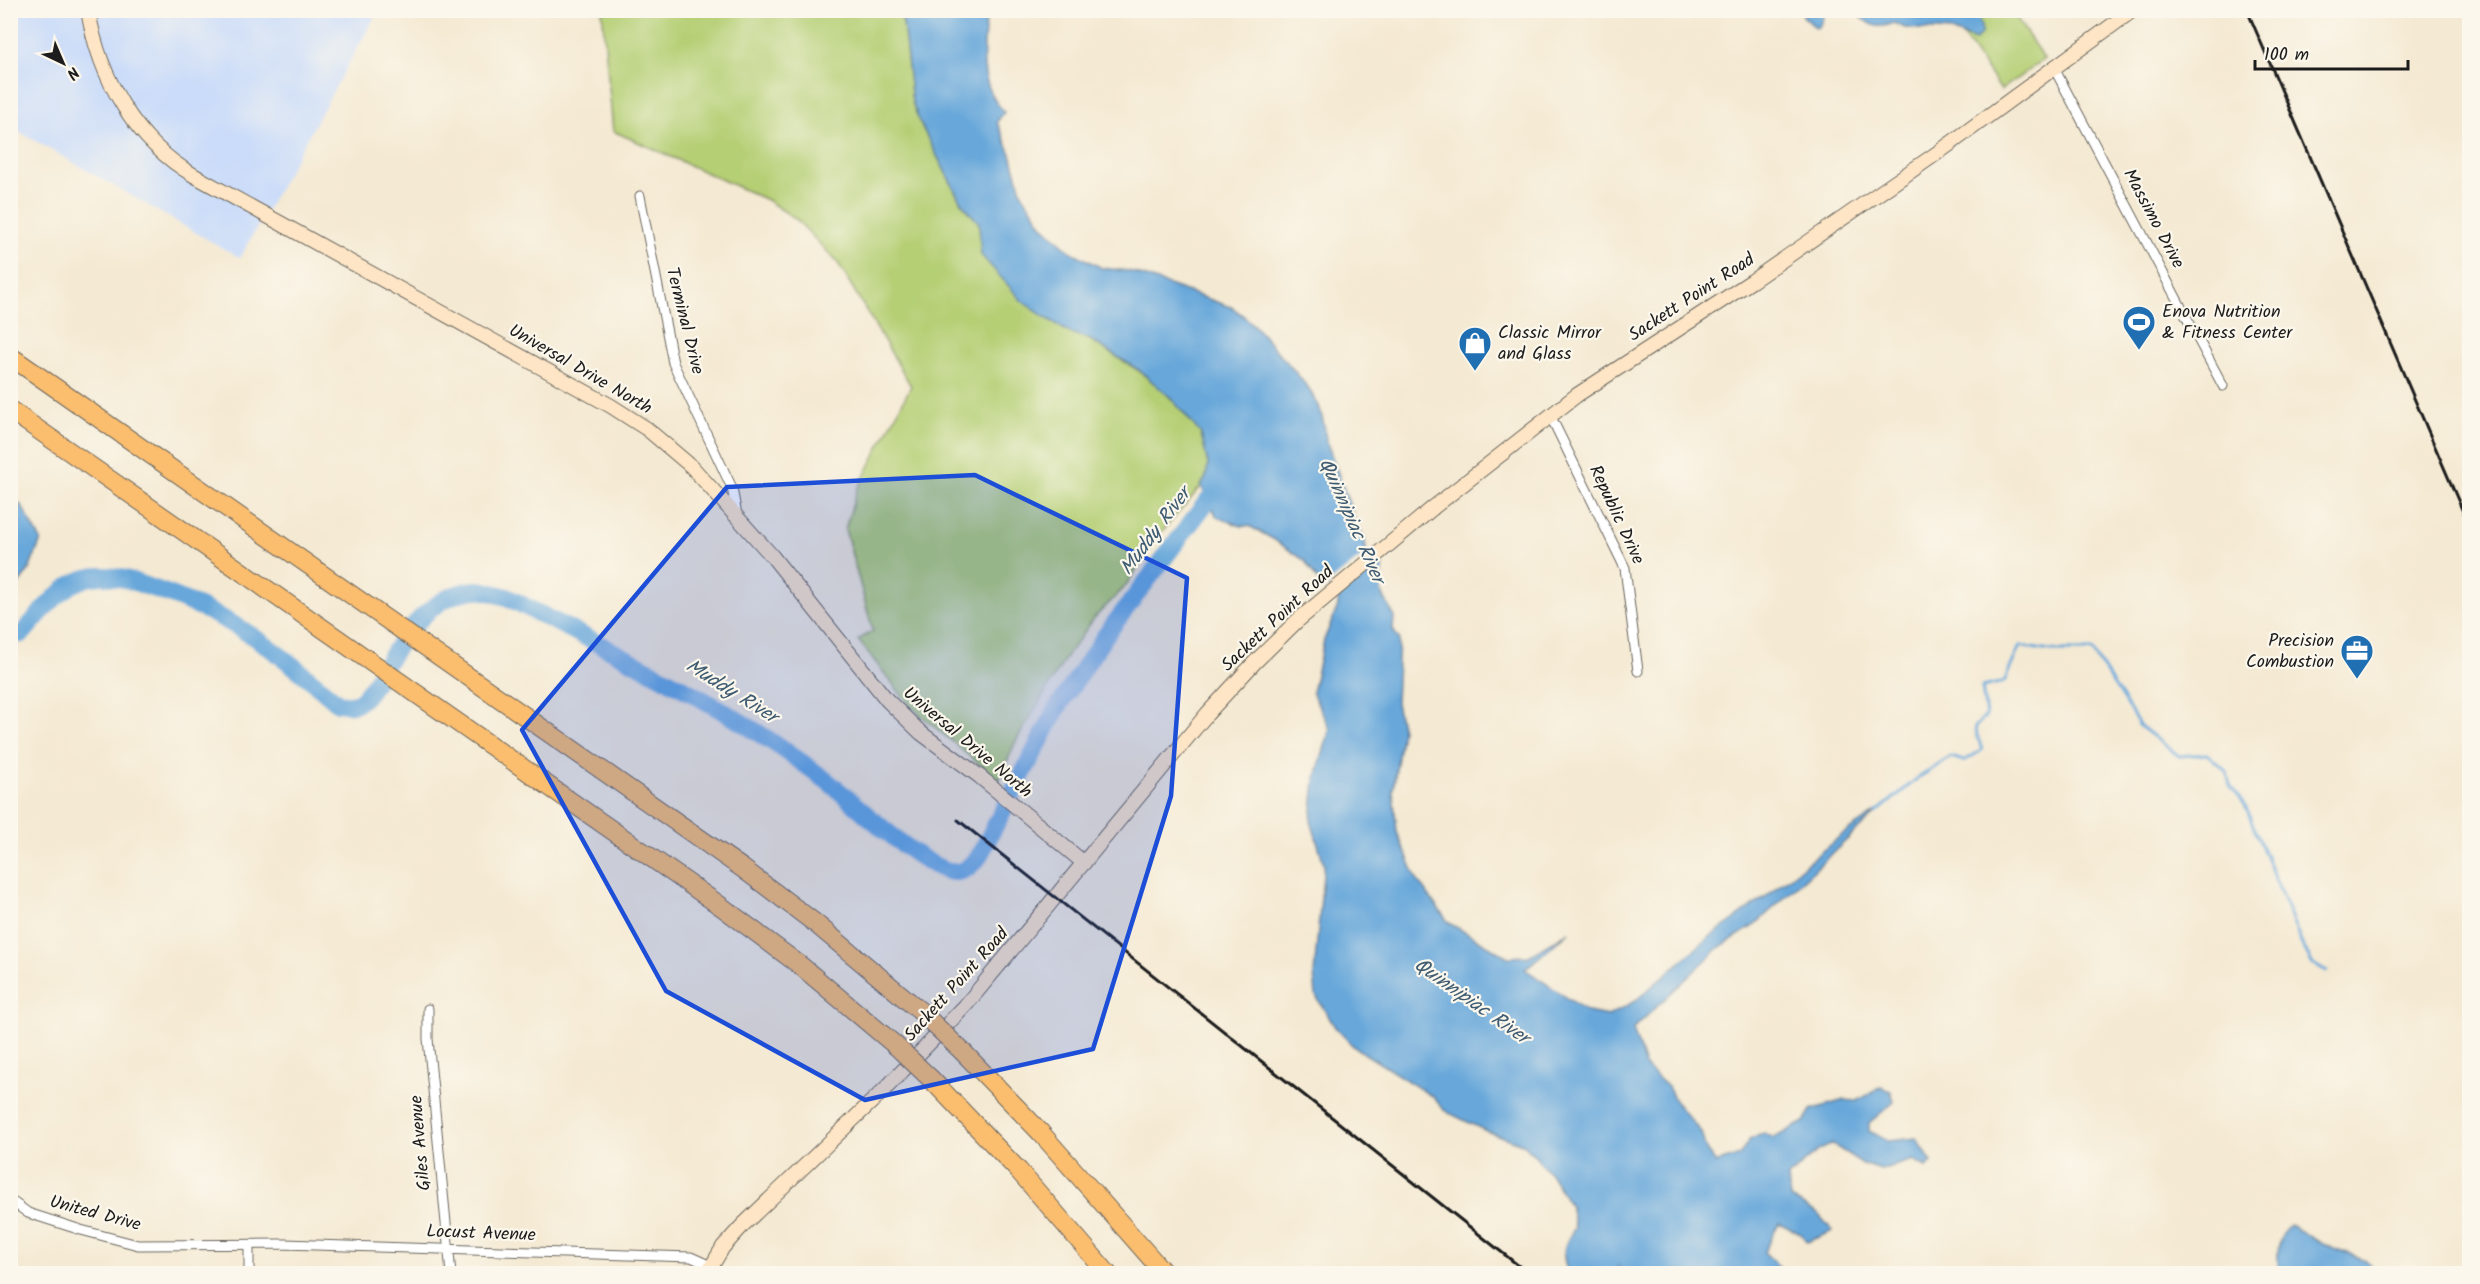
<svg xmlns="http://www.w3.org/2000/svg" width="2480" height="1284" font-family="Kalam,sans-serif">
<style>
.built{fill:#cadcf9}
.green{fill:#b5cf75;stroke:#687648;stroke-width:1.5}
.water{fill:#67a7da;stroke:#42627b;stroke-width:1.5}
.pier{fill:#f4e9d2}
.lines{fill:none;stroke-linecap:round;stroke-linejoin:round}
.stream{stroke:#67a7da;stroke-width:3}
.river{stroke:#67a7da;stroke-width:18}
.street-casing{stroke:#68645c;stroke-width:11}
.secondary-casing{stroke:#68645c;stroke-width:16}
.highway-casing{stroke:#68645c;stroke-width:20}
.street{stroke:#fff;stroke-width:9}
.secondary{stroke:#fde5c5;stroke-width:14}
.highway{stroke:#fbbd6e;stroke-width:18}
.rail{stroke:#1c1c1c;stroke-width:3}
.highway-bridge-casing{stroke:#68645c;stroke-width:20;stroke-linecap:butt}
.highway-bridge{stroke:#fbbd6e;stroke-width:18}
.marked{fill:#1d4ed8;fill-opacity:0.2;stroke:#1d4ed8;stroke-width:4.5;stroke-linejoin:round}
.labels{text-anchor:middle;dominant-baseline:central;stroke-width:4.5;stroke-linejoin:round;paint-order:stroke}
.street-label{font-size:18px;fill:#1c1c1c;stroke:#fbf7ec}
.poi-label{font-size:18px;fill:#1c1c1c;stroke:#fbf7ec;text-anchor:start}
.water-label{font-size:20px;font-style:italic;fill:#3e5b71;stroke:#fbf7ec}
</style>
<rect width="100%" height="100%" fill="#fbf7ec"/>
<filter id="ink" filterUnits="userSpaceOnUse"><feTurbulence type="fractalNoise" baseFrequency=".0167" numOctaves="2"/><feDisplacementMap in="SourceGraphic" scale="12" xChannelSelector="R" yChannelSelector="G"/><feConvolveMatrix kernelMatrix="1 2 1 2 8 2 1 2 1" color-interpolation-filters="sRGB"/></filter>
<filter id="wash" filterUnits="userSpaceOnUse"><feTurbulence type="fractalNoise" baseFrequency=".008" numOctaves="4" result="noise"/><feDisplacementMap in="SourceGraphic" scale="24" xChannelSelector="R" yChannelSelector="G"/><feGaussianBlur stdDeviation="1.35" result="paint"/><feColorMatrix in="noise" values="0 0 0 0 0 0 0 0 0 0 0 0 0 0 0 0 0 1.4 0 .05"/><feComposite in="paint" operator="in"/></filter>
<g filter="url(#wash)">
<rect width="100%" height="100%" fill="#f4e9d2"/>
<path class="built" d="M11,11H378L240,258L11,127Z"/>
<g class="green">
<path d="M602,11H897L903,22L912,102L920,123L961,202L979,223L981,255L1006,280L1020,299L1045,317L1070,333L1089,339L1139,371L1166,393L1201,433L1208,464L1206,477L1199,489L1160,534L1124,588L1095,617L1066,657L1015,743L999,781L911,707L858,640L873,631L845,529L857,490L911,386L838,263L796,219L767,200L613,131Z"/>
<path d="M1945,11H2012L2044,59L2001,90Z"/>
</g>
<g class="water">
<path d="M897,11H987C983,47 977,83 1004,112L997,122L1011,154L1022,194L1043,226L1070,251L1102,268L1129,271L1231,307C1249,318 1261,333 1275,349C1300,377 1324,399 1326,440L1355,520L1365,539L1366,551L1378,565L1383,567L1381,591L1394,616L1393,630L1399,639L1396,703L1402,730L1393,791L1397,832L1417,880L1449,923L1508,957L1529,956L1569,932L1525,969L1588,1012L1608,1016L1635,1001L1708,938L1764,898L1843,834L1879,810L1755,925L1720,947L1633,1029L1645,1066L1668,1087L1677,1104L1701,1132L1706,1150L1716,1163L1740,1155L1749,1140L1764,1133L1774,1138L1804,1122L1811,1110L1844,1100L1857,1101L1882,1087L1891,1091L1894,1102L1869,1123V1131L1888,1141L1916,1138L1932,1162L1926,1167L1913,1160L1881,1170L1863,1164L1832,1144L1818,1151L1788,1177L1790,1198L1817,1213L1833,1231L1807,1242L1801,1234L1779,1223L1764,1252L1785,1273L1626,1274L1618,1266V1273H1568C1561,1255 1563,1244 1575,1228L1570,1206L1551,1175L1525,1145L1486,1131L1445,1111L1433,1097L1354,1047L1335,1027L1316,996L1314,974L1324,864L1311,821L1315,780L1330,729L1312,692L1324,640L1338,606V598L1327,584L1318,581L1305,561L1273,539L1249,526H1241L1217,517L1201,486L1206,477L1208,464L1201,434L1171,398L1139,370L1089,339L1070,333L1045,317L1023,302L981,255L979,223L961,202L920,123L912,102L903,22Z"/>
<path d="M1802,11H1820L1823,17L1820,25L1816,28L1803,16Z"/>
<path d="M1843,11H1976L1981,25V34L1976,40L1950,31L1905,28L1894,23C1877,30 1870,25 1857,15C1853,12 1848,13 1843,11Z"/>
<path d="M11,498L21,505L41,540L29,570L11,595Z"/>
<path d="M2290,1225L2323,1244L2366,1260L2377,1273H2279C2277,1258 2276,1235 2290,1225Z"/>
</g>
<path class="pier" d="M1367,552L1377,564L1338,597L1327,584Z"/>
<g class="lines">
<path class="stream" d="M1876,813L1918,778L1951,757L1964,761L1982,750L1975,727L1986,716L1982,687L2004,682L2020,646L2050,651H2092L2140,726L2179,756L2207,754L2227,772L2230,786L2244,803L2303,947L2312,963L2327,971"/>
<path class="river" d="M10,635L22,634C39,615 61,585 87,578C107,572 131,580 149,587C228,613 276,649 338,703C345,704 354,706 360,701C371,693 377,678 384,667C405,633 433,594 475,590C485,589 497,595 507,597C616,654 729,705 827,781C852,800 926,873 956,872C965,872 972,864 978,858L1058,707L1105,636L1221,483"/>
</g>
</g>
<g filter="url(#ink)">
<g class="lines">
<g class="street-casing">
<g id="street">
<path d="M2054,68L2223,386"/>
<path d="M640,196L673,363L732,488L737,515"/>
<path d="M1550,415L1625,568L1638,671"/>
<path d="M428,1009V1039L451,1274"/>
<path d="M10,1200L28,1213L81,1230L138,1245L284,1244L691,1257L711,1266"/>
<path d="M249,1274V1245"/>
</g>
</g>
<g class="secondary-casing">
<g id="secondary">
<path d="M88,10C99,77 135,142 195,176L611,406L647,429L692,467L772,556L887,700L921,733L979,776L1084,863"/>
<path d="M707,1274L723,1247L743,1225L886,1088L965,1006L1207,714L1254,663L1297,621L1434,507L1577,395L1752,281L1943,149L2133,10"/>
</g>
</g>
<g class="highway-casing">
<g id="highway">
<path d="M10,356L742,868L815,923L920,1011"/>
<path d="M10,410L722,907L801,966L895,1045"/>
<path d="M964,1053L1041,1133L1165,1274"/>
<path d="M931,1079L1019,1171L1108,1274"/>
</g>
</g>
<use href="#street" class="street"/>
<use href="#secondary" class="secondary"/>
<use href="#highway" class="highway"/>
<g class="rail">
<path d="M2247,10L2470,528"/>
<path d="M958,820L1529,1274"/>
</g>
<g class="highway-bridge-casing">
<g id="highway-bridge">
<path d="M920,1011L964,1053"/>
<path d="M895,1045L931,1079"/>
</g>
</g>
<use href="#highway-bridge" class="highway-bridge"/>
</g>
</g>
<path class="marked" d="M975,475L1187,578L1171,796L1093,1049L865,1100L666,991L522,730L727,487Z"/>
<defs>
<g id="stadium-pin" transform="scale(1.725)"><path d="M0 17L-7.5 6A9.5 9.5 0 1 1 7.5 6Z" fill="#1f6fb2" stroke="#fbf7ec"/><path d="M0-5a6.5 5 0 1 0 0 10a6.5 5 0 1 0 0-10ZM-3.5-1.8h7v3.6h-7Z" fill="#fff"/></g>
<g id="shop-pin" transform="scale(1.725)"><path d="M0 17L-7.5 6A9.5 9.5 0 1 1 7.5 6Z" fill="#1f6fb2" stroke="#fbf7ec"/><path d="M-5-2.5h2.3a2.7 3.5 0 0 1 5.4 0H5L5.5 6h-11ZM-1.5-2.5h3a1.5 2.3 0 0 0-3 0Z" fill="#fff"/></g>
<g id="office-pin" transform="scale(1.725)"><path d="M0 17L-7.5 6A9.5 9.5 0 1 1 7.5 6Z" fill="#1f6fb2" stroke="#fbf7ec"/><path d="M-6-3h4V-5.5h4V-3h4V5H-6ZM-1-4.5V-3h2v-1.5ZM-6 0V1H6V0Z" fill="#fff"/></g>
</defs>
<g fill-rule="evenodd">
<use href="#stadium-pin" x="2139" y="322"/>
<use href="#shop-pin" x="1475" y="343"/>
<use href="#office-pin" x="2357" y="651"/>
</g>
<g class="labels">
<g class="street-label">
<text transform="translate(2153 219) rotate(62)">Massimo Drive</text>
<text transform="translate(1692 298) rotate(-33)">Sackett Point Road</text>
<text transform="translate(684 321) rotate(76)">Terminal Drive</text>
<text transform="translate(580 370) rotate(30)">Universal Drive North</text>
<text transform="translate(1616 515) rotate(65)">Republic Drive</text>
<text transform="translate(1278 619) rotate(-43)">Sackett Point Road</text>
<text transform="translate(967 743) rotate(40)">Universal Drive North</text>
<text transform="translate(957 985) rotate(-48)">Sackett Point Road</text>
<text transform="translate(421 1143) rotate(-95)">Giles Avenue</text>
<text transform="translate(95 1214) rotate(15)">United Drive</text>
<text transform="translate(481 1234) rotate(2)">Locust Avenue</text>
</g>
<g class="poi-label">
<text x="2162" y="312">Enova Nutrition<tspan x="2162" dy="21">&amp; Fitness Center</tspan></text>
<text x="1498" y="333">Classic Mirror<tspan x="1498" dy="21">and Glass</tspan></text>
<text x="2334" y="641" text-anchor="end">Precision<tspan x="2334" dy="21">Combustion</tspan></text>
</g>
<g class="water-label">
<text transform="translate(1351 521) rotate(66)">Quinnipiac River</text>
<text transform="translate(1156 532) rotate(-53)">Muddy River</text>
<text transform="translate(731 692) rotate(32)">Muddy River</text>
<text transform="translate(1471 1002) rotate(35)">Quinnipiac River</text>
</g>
</g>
<rect width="2480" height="1284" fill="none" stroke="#fbf7ec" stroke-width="36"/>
<g transform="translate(63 63) rotate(136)" stroke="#fbf7ec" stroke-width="4.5" paint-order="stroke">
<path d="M0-4.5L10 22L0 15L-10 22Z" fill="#1c1c1c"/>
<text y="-9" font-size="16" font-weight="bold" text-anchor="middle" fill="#1c1c1c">N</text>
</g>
<path d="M2255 60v9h153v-9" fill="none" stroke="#1c1c1c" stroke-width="3"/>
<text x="2264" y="60" font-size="18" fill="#1c1c1c" stroke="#fbf7ec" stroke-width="4.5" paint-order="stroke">100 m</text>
</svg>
